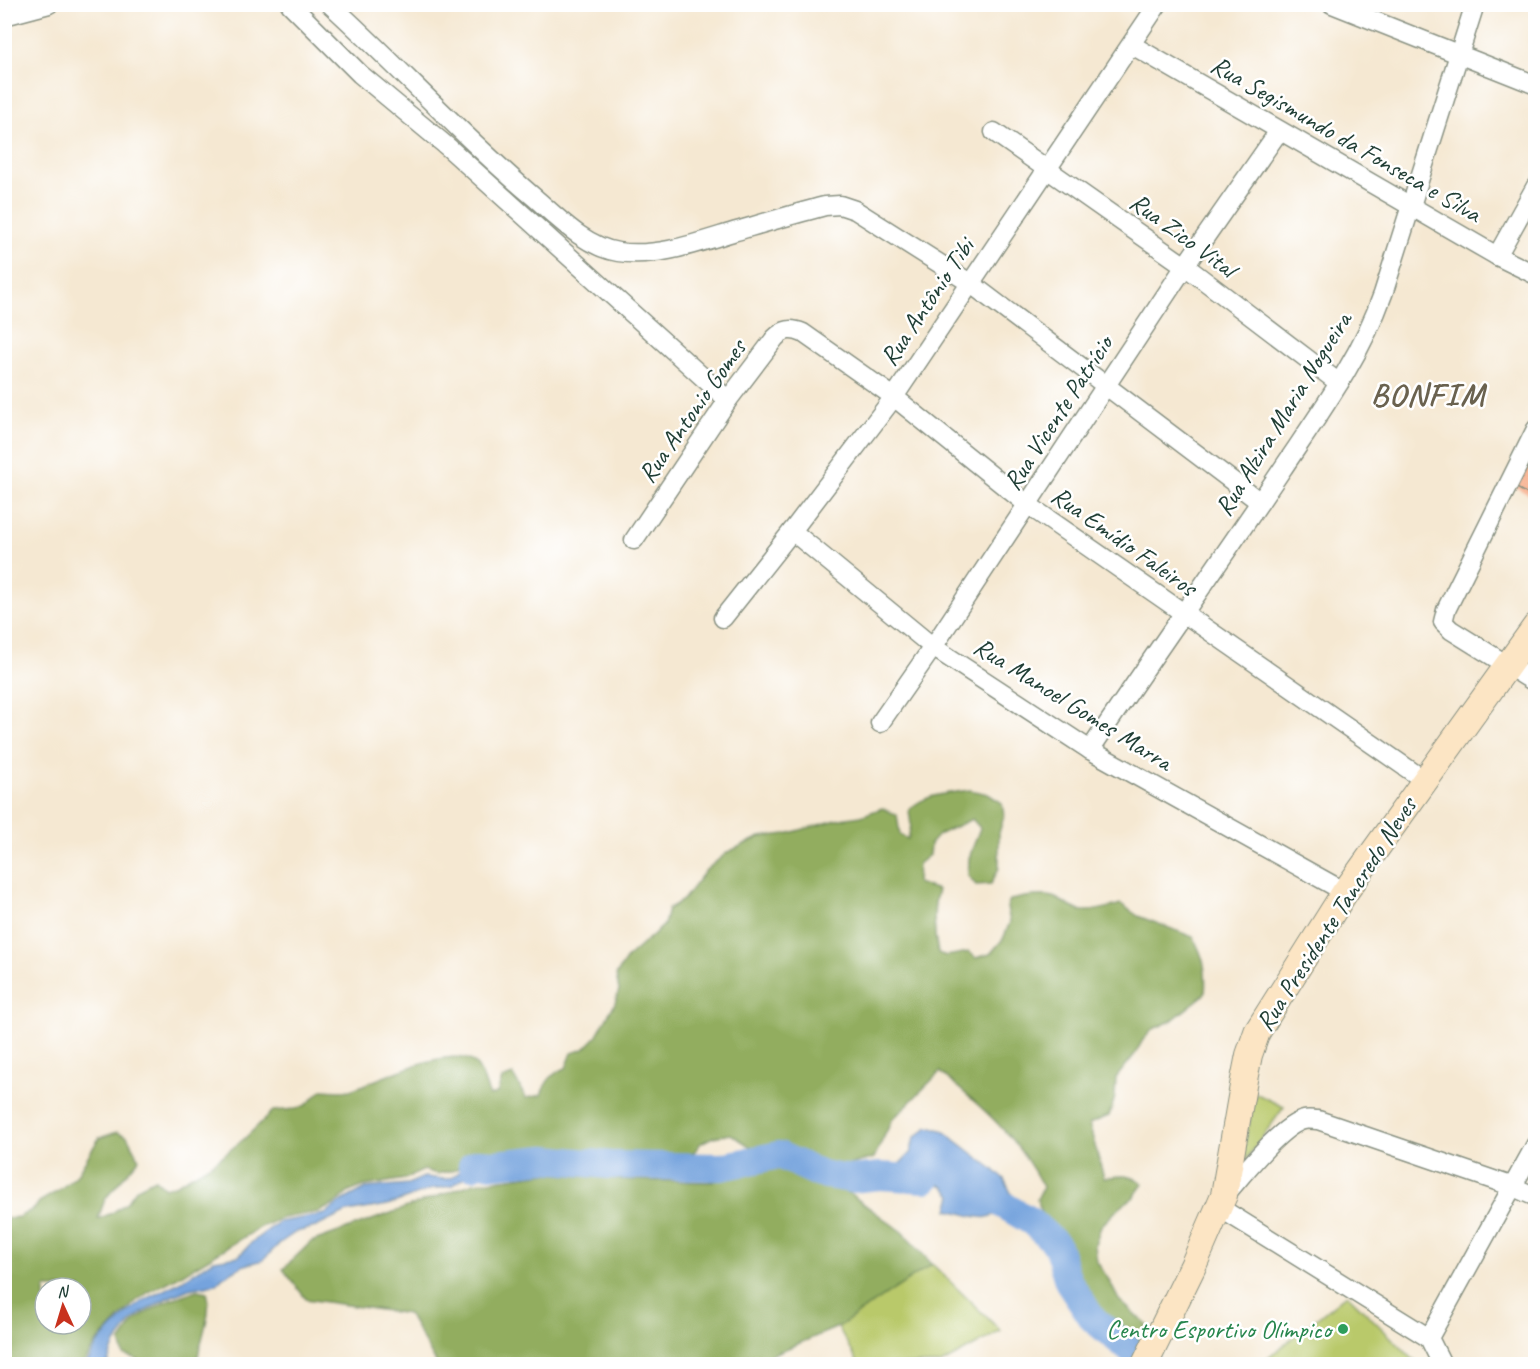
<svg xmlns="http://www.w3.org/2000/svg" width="1540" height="1369" font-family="Caveat,sans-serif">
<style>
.green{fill:#b9c96b;stroke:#6c8350;stroke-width:1.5}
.forest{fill:#92ad5f;stroke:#58754a;stroke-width:1.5;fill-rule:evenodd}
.water{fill:#74a3dd;stroke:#4a7088;stroke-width:1.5}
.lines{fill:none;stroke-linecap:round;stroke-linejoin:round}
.river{stroke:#74a3dd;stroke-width:28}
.building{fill:#f6a882}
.minor-casing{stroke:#8a9283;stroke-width:21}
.secondary-casing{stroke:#8a9283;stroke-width:28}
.minor{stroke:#fff;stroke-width:18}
.secondary{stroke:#fce5c4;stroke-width:26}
.leisure-dot{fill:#2e9e5b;stroke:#fff;stroke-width:2}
.labels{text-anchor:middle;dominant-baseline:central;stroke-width:5;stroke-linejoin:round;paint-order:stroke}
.street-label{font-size:26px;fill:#1f3d34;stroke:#fff}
.leisure-label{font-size:26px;fill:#27864d;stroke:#fff;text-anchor:end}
.district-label{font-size:32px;font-weight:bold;letter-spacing:1.5px;fill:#6a624f;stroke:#fff}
</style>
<rect width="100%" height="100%" fill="#fff"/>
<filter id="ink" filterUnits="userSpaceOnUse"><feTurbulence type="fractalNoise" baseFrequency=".0167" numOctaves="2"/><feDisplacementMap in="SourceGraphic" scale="12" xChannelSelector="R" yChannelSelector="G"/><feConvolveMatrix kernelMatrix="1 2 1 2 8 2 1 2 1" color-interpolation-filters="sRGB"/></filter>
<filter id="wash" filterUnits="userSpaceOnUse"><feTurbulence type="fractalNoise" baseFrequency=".008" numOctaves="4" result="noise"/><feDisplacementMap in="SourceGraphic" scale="24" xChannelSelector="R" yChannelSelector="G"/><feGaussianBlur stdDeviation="1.35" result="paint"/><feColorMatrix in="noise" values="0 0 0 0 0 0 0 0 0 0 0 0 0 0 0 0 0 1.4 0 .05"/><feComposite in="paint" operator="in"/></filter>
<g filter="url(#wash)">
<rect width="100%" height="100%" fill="#f5e8d2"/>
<g class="green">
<path d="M1255,1093L1284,1107L1240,1168Z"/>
<path d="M932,1264L1001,1331L941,1364H859L838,1327Z"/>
<path d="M1347,1294L1418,1364H1261Z"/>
</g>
<g class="forest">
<path d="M970,790L988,794L1002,803L1004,816L999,833V868L991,884L976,885L968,876L969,858L980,828L972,819L938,835L930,844L929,855L918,864L917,883L938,890C932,908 934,935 938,953L946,956L969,952L976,958L990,954L1003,939L1010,922L1007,907L1010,900C1024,897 1039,894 1053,897C1063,900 1071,910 1083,911C1095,912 1110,907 1121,904L1138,916L1193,937C1204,957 1207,970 1205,994L1171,1021L1153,1029L1143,1040L1135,1054L1116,1078L1115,1097L1109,1116L1089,1124L1104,1178C1120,1176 1131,1173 1143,1184L1133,1198L1121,1206L1101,1226L1095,1245L1097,1262L1107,1277L1119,1300L1147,1325L1138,1344H1134L1118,1330L1091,1301L1084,1286L1074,1273L1065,1248L1045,1222L1037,1199L1043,1187C1017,1136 983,1108 940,1072L892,1120L874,1158L852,1164L845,1169C832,1167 818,1164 806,1157C797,1152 790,1147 779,1144L770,1149L757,1151L731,1134L713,1137L701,1143L694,1152L677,1157L609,1156L543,1148L527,1150L514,1157L474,1159L455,1170L437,1174L424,1170L405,1179L364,1186L349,1192L333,1205L318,1212L282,1218L261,1227L176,1278L149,1292L135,1302L96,1343L83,1364H5V1219L19,1217L35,1208L39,1202L58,1191L76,1176L99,1138L117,1132L127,1136L139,1159L105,1199L98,1219L112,1213L126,1203L137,1188L155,1179L165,1188L177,1184L216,1161L244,1139L273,1111L296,1109L306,1105L322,1090C331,1090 342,1092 350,1090C376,1082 458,1039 477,1066C483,1074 486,1087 490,1096L497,1093L502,1079L513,1075L526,1098L541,1095C546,1081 552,1073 566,1068L572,1053L584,1049L595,1038L615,1003L619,990L616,975L627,958L664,925L668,909L683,900L706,870L728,852L760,837L786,834L840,819L861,816L882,808L897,815L900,835L908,839L911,825L909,810C924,794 949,793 970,790ZM45,1288H81V1324H45Z"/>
<path d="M781,1168L849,1193L902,1232L932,1264L838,1327L750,1364H437L408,1314L306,1299L283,1269L311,1242L474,1183L546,1173L630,1180L708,1182Z"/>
<path d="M197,1290L207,1292C213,1315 199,1341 197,1364H144L134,1358L124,1355L120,1342L134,1322L144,1314L169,1300Z"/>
</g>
<g class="water">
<path d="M928,1127L942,1130L993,1169L1004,1179L1012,1195L1011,1203C987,1227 975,1215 948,1210L952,1195L943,1186L931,1180C916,1185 902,1183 888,1176L911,1152L914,1138Z"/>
<path d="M474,1161L514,1162L478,1168L452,1186L432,1189L388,1205L347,1212L316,1227L296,1232L280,1243L263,1260L242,1266L223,1277L216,1284L189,1289L167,1298L142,1313L132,1321L115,1343L107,1364H86L98,1343L128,1312L144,1300L178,1283L214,1260L239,1256L253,1241L279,1222L325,1214L342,1201L366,1188L408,1184L424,1177L445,1179L451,1178Z"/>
</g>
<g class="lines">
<g class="river">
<path d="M472,1166L477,1163L495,1164L545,1159L610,1165L721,1167L779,1155L820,1174L851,1179L880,1176L926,1179"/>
<path d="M973,1187L1032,1222L1057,1245L1068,1281L1093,1319L1147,1364"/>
</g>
</g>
<g id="blocks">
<path class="building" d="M1536,453V499L1515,487Z"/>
</g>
</g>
<g filter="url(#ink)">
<use href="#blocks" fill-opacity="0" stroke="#8a9283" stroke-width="1.5"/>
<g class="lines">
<g class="minor-casing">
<g id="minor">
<path d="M290,4L360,74L449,148L728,400"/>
<path d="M330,4C400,68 463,137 535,198C558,218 586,247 618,252C656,258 697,243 733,232C764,223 794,214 825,206L840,205L855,210L970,283L1260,502"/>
<path d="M1332,4L1536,85"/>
<path d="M4,16L49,4"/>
<path d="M1132,45L1497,256L1536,275"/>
<path d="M994,132L1185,266L1339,383"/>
<path d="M1497,256L1536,186"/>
<path d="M1536,429L1446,610L1443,622L1451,630L1536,683"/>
<path d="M792,531L933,647L1090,750L1345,892"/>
<path d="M634,540L728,400L775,338C784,329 791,328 803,333L894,397L1028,505L1424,780"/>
<path d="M723,618L792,531L894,397L1158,4"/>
<path d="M880,723L933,647L1185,266L1279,131"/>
<path d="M1090,750C1153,656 1218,565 1281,471C1319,414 1360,359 1383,294L1475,4"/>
<path d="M1225,1195C1242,1176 1281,1125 1304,1120C1308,1119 1314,1120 1318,1120L1511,1186L1536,1197"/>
<path d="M1220,1208L1429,1338L1442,1364"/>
<path d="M1429,1338L1536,1144"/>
</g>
</g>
<g class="secondary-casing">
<path id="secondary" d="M1145,1364L1193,1266L1224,1195L1244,1080L1249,1055L1257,1032L1345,892L1536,626"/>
</g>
<use href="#minor" class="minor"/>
<use href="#secondary" class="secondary"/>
</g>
</g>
<circle class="leisure-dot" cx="1343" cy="1329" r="6"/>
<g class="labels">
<g class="street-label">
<text transform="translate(1346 139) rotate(30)">Rua Segismundo da Fonseca e Silva</text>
<text transform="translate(1183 235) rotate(36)">Rua Zico Vital</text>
<text transform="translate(927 302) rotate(-56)">Rua Antônio Tibi</text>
<text transform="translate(692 411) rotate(-55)">Rua Antonio Gomes</text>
<text transform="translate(1058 413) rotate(-57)">Rua Vicente Patrício</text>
<text transform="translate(1283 414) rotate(-58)">Rua Alzira Maria Nogueira</text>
<text transform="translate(1124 541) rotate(35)">Rua Emídio Faleiros</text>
<text transform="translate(1073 704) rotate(32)">Rua Manoel Gomes Marra</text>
<text transform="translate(1336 914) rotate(-57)">Rua Presidente Tancredo Neves</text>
</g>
<g class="leisure-label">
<text x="1331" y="1329">Centro Esportivo Olímpico</text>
</g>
<g class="district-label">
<text x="1428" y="394">BONFIM</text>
</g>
</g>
<rect width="1540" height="1369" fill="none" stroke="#fff" stroke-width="24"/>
<g transform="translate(63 1306) rotate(356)"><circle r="28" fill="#ffffff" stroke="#a5b1ae" stroke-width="1.5"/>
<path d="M0-4.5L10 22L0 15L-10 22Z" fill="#c8321e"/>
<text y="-9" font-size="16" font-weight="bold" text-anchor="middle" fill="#1f3d34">N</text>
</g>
</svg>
